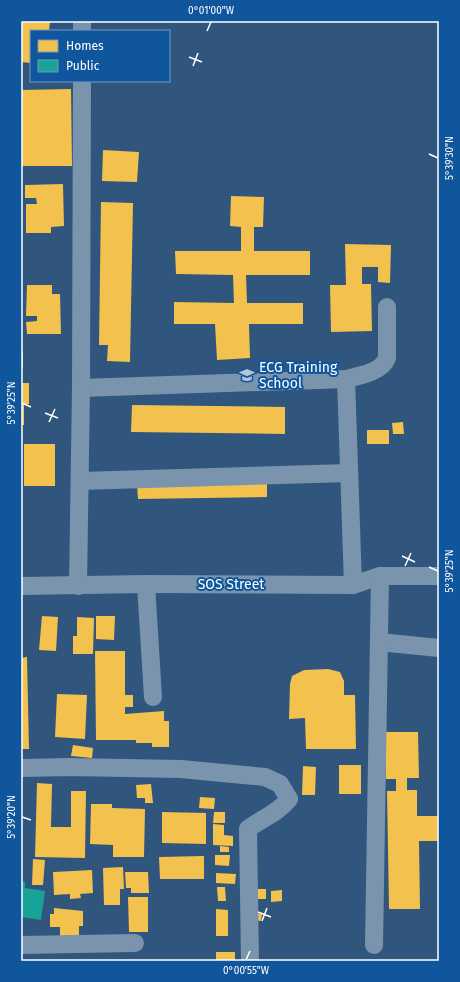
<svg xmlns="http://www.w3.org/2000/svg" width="460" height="982" font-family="'Fira Sans',sans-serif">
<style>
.homes{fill:#f2c14e}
.public{fill:#17a398}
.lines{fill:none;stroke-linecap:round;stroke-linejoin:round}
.minor{stroke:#7b94ae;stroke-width:18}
.ticks{fill:none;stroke:#fff;stroke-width:1.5}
.labels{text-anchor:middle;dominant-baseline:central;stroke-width:4;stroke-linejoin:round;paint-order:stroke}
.poi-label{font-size:14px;fill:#fff;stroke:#10569d;text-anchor:start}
.street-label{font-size:14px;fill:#fff;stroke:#10569d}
.neatline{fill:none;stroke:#fff;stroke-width:1.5}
.ticks-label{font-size:10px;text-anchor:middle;fill:#fff}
</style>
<rect width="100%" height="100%" fill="#30567d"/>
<g class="homes">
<path d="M21,21H50L49,31H31V63L21,62Z"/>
<path d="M71,89L72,166H21V90Z"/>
<path d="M103,150L139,152L137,182L102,181Z"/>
<path d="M63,184L64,226L51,227V233H26V204H37L36,198H25V185Z"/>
<path d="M231,196L264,197L263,227H254V251H310V275H246L247,303H303V324H249L250,358L217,360L215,324H174V302L234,303L233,275L176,274L175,251H241V227L230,226Z"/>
<path d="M101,202L133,203L130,362L107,361L108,345H99Z"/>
<path d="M345,244L391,245L390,283L378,282V267H362V284H371L372,331L331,332L330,285H346Z"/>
<path d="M27,285H52V294H60L61,334H27L26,322L37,321V316H26Z"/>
<rect x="21" y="351" width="2" height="17"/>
<path d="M21,383H29V404H24V425H21Z"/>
<path d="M132,405L285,407V434L131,432Z"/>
<path d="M403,422L404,434H393L392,423Z"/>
<rect x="367" y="430" width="22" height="14"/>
<rect x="24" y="444" width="31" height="42"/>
<path d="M267,483V497L138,499L137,485Z"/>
<path d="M42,616L58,617L56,651L39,650Z"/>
<path d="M96,616H115L114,640L96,639Z"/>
<path d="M77,617L94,618L93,654H73V636H77Z"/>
<path d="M95,651H125V695H133V707H125V714L164,711V721H169V747H152V743H136V740H96Z"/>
<path d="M27,657L29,749H21V658Z"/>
<path d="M328,669L340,672L344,681V695H355L356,749H306L305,718L289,719L290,684L292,676L304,670Z"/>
<path d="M57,694L87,695L85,739L55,737Z"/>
<path d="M385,732H418L419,778H407V790H417V816H439V841H419L420,909H389L387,791H396V779H386Z"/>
<path d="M73,745L93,748L92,758L71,756Z"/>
<rect x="339" y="765" width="22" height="29"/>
<path d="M303,766L316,767L315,795H302Z"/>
<path d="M37,783L52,784L51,827H71V791H86L85,858L35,857Z"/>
<path d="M151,784L153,803H145V798H137L136,785Z"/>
<path d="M200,797L215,798L214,809L199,808Z"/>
<path d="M91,804H112V808L145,809L144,857H113V845L90,844Z"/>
<path d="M162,812L206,813V844L162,843Z"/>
<path d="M214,812H225V823H213Z"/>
<path d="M213,824L224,825V835L233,836V846L213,845Z"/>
<path d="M220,846L229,847V852H220Z"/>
<path d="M215,855H230L229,866L215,865Z"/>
<path d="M204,856V879H160L159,857Z"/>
<path d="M33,859L45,860L43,885H32Z"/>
<path d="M123,867L124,889H120V905H104L103,868Z"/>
<path d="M92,870L93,893L80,894L81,898L70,899V894L54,895L53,872Z"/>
<path d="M125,872H148L149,893H131V888H126Z"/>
<path d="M216,873L236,874L235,884L216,883Z"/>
<path d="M217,887H225L226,901H218Z"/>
<rect x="257" y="889" width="9" height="10"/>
<path d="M282,890V901L271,902V891Z"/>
<path d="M128,897H148V932H129Z"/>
<path d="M54,908L83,911V926H79V935L60,936V927H50V914H54Z"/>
<path d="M216,909L228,910V936H216Z"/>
<path d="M256,913L262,914L261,921L255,920Z"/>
<rect x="216" y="952" width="19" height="9"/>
</g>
<path class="public" d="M21,881L25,882V888L45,891L41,920L21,917Z"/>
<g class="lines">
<g class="minor">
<path d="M82,31V21"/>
<path d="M346,379L353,585"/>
<path d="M81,388L346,379C359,376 382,372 387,358V307"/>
<path d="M80,481L349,473"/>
<path d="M146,584L153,697"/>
<path d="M21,586L146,584L353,585L380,576H439"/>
<path d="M78,586L81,388L82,81"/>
<path d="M379,642L439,648"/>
<path d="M21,768L69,767L181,769L265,777L280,784L289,799C278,813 261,819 248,829L250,961"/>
<path d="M21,945L135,943"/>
<path d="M374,945L380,576"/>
</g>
</g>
<path class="ticks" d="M207,31L211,22M189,57L202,62M193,66L198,53M429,154L438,158M22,403L31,407M45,413L58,418M49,422L55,409M402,556L415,562M405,566L411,553M429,567L438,571M22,817L31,820M258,912L271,917M262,921L267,908M246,960L250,951"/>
<defs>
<g id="school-bare" transform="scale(1.2)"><path d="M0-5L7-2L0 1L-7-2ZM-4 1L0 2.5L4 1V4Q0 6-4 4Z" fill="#b7c4d2" stroke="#10569d" stroke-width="2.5" paint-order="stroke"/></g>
</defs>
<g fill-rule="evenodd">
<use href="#school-bare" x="247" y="375"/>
</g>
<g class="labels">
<g class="poi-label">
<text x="259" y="367">ECG Training<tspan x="259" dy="16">School</tspan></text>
</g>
<g class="street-label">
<text x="231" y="584">SOS Street</text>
</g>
</g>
<rect width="460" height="982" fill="none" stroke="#10569d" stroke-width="44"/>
<rect x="30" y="30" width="140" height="52" fill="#10569d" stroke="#709ac4"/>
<rect x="38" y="40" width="20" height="12" fill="#f2c14e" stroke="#709ac4"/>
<text x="66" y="50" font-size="12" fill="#ffffff">Homes</text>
<rect x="38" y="60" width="20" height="12" fill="#17a398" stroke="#709ac4"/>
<text x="66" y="70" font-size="12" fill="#ffffff">Public</text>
<rect x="22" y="22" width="416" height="938" class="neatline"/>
<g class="ticks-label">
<text x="211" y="14">0°01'00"W</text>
<text transform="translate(449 158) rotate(-90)" y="4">5°39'30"N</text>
<text transform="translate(11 403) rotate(-90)" y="4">5°39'25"N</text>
<text transform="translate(449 571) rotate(-90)" y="4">5°39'25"N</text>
<text transform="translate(11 817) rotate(-90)" y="4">5°39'20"N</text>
<text x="246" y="974">0°00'55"W</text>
</g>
</svg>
